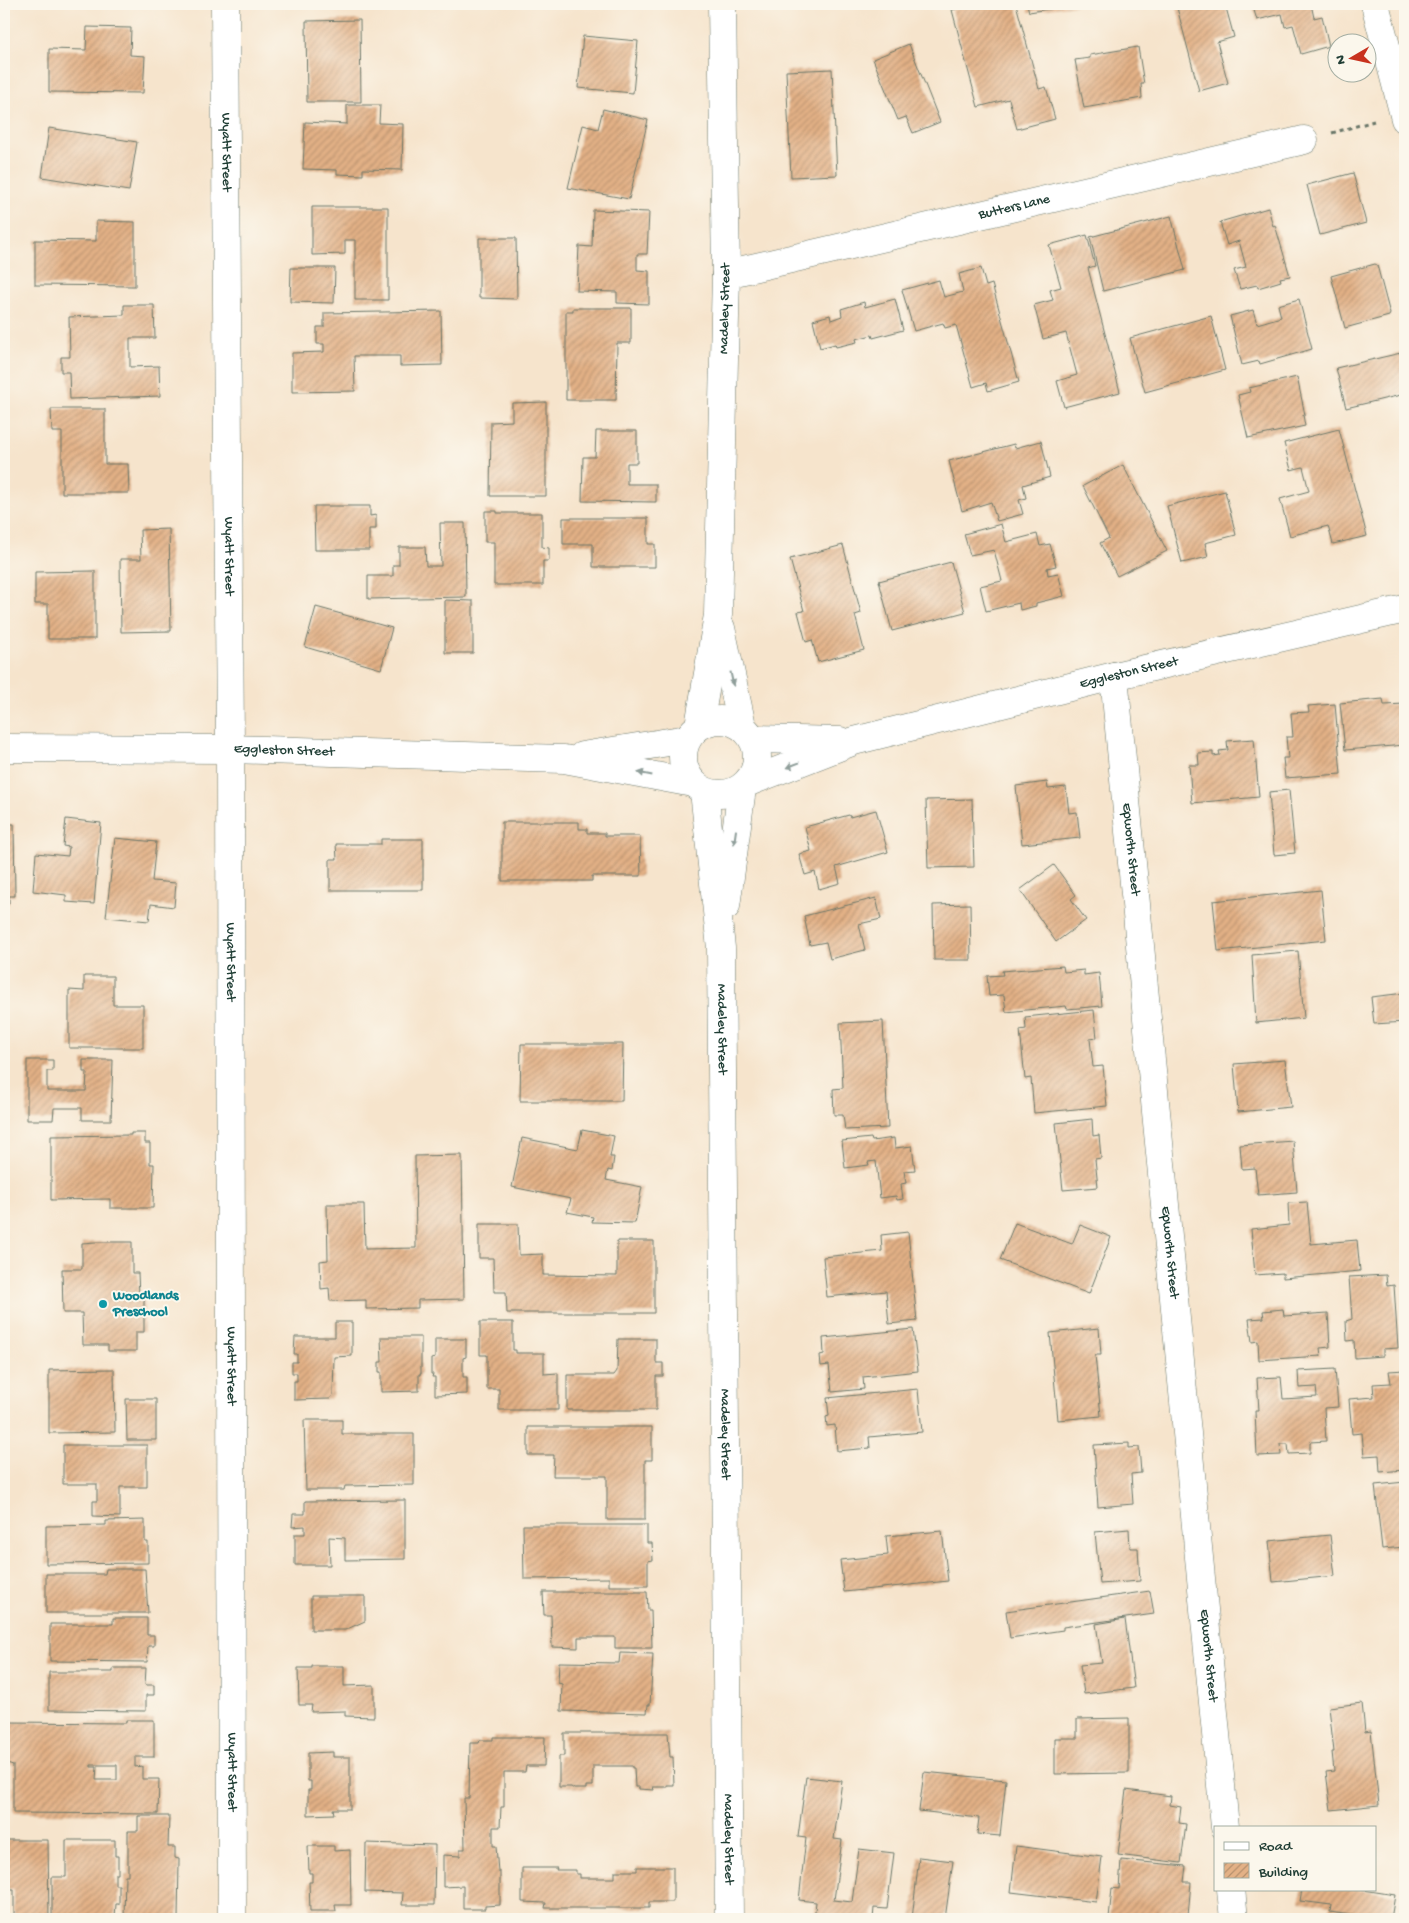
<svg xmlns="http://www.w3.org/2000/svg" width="1409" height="1923" font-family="'Gochi Hand',sans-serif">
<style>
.building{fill:url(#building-hatch);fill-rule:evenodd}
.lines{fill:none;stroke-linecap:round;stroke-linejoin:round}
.street-casing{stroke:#6a7769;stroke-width:29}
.path{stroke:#6a7769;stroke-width:3;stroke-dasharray:4 4;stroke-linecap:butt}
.street{stroke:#fff;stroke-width:28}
.oneway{fill:#8f9e9a}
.culture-dot{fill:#0f9aa8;stroke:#fbf7ec;stroke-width:2}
.labels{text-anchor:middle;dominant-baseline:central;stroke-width:4;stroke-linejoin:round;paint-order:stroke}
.street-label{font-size:14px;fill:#1f3d34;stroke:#fbf7ec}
.culture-label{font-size:14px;font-weight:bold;fill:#0d838f;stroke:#fbf7ec;text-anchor:start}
</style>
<defs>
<pattern id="building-hatch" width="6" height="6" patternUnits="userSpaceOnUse" patternTransform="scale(1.25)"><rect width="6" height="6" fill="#e3b186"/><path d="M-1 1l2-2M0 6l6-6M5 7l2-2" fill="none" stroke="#b7916e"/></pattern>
</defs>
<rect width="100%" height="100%" fill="#fbf7ec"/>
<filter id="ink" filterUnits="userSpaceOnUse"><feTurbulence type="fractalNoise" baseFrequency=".02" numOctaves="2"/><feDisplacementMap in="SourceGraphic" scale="10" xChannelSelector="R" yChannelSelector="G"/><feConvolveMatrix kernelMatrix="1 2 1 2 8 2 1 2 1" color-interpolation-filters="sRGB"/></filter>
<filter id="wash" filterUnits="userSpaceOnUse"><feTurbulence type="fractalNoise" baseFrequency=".0096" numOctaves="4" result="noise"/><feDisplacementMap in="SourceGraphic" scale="20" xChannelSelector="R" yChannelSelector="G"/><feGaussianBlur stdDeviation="1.12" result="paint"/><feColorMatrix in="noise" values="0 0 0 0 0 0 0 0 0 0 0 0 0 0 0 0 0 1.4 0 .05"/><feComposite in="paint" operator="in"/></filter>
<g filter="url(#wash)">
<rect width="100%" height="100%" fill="#f6e4cc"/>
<g id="blocks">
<g class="building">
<path d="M625,4H652V5L625,6Z"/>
<path d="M977,4H1016L1039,89L1046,87L1055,119L1017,129L1009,99L978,107L952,10Z"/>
<path d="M1027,4H1076V5L1029,12Z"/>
<path d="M1176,4H1225L1234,37L1217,42L1228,83L1199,91Z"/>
<path d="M1252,4H1311L1314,18L1322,16L1329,46L1301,54L1293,25L1285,27L1282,14L1257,20Z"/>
<path d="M360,20L361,102H307L306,21Z"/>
<path d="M87,27L131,28L130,55L145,56L143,93L49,92V49L86,50Z"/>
<path d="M583,36L638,41L633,93L578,88Z"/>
<path d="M909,44L940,122L913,133L906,117L898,120L873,59Z"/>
<path d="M1138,47L1144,84H1141L1142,98L1084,108L1075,60L1090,58V55Z"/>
<path d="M832,69L837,175L791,177L786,71Z"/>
<path d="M347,105H380L379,123L403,124L402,170L363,169V175L337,174V170L303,169L305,122L347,124Z"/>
<path d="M603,109L648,120L629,199L568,188L583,125L598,129Z"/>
<path d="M49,128L137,142L129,191L42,177Z"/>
<path d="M1353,173L1366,223L1320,235L1307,185Z"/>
<path d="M312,207H388V300H355V240H345V254L312,255Z"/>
<path d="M1268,208L1273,226L1275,225L1290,276L1280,278L1281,281L1258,288L1257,285L1240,289L1234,270L1246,267L1239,241L1227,245L1220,222Z"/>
<path d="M593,210L649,212L647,254H637V270L649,271V304L617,303V292L577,291L579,246L592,247Z"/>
<path d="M1171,216L1185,270L1103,291L1090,237Z"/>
<path d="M96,221L135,222V286L35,285V240L96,241Z"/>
<path d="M1087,235L1095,266L1088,268L1120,392L1064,407L1057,381L1077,375L1066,333L1043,339L1034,305L1053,300L1050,290L1061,287L1049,245Z"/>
<path d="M479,238H516L517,299L479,298Z"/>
<path d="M1375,264L1377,265L1390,314L1389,316L1345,328L1331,276Z"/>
<path d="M291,268H335L334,303L290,302Z"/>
<path d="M981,268L986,286L992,284L1019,382L988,391L986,383L973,387L956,325L945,328L943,323L914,331L902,290L939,280L944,297L963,292L959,274Z"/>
<path d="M895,299L903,330L873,338L872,335L856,339L857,342L836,347L835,344L820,348L813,320L830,315L831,320L842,316L841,309L864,302L865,307Z"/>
<path d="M1299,299L1312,349L1260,364L1259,361L1242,365L1230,316L1253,310L1257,324L1281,317L1278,305Z"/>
<path d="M124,305H154L155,338H130V367L159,366L160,396L70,399L69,372H61V357H70L69,317L124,315Z"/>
<path d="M573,308H631V343H617L616,400H566V311H573Z"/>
<path d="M441,311L442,365L400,366V356H354L355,391L292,392V353L324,352V344H317V327H324V313Z"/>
<path d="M1211,316L1225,370L1145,392L1130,338Z"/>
<path d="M1405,352V394L1346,408L1336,368Z"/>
<path d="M1297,377L1305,415H1303L1305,426L1248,438L1238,395L1250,392L1249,388Z"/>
<path d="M546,402V496H490L491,422L512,421V403Z"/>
<path d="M51,409H105V464H128L129,493H62V432H52Z"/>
<path d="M1339,429L1367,536L1333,544L1328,526L1290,536L1280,499L1309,491L1303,467L1291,470L1284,443Z"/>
<path d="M596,431H637V463H627V484H656V502L582,501L583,457H595Z"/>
<path d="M1041,441L1050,477L1023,485L1026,498L1019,500L1023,514L997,521L991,502L962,511L949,461L1014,444L1015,448Z"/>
<path d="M1123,465L1167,551L1117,576L1100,543L1109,538L1083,486Z"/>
<path d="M1225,491L1236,535L1205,543L1208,557L1182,563L1167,506Z"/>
<path d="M314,506H370V516L376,515V529H369V550H315Z"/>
<path d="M485,511H497V513H542V547L549,548V561H543V585H494V542H485Z"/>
<path d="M563,518H648V544H655V567H593V544H563Z"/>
<path d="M440,523H465L466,597L368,599V576H393V565H399V547H425L426,566H441Z"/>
<path d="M1001,524L1006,542L1037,534L1040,546L1050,544L1056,566L1047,568L1048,575L1058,573L1064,596L1036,603V606L1020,610L1019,603L986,611L980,586L1002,581L994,550L970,555L964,534Z"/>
<path d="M169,529L171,631L121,632L120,559H141L140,530Z"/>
<path d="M843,545L861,613L855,615L864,650L818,662L812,640L806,642L798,612L804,611L790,559Z"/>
<path d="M951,562L965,612L892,631L879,581Z"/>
<path d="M95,571V639H48V604H35V572Z"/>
<path d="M445,600L473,601V653H445Z"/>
<path d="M316,607L392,628L381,669L305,647Z"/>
<path d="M1383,699L1384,705L1405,704V745L1345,750L1340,703Z"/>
<path d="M1335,704L1341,774L1285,778L1283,758H1288L1286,737H1293L1291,713L1309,712L1308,706Z"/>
<path d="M1254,739L1259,797L1192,803L1189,765H1199L1198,753L1213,752V756L1220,755L1219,751L1228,750L1227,741Z"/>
<path d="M1047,782L1048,789L1066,787L1069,813L1077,812L1080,838L1022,844L1016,786Z"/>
<path d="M1289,790L1295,853L1274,855L1269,792Z"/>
<path d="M972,799L974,867L928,868L926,800Z"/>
<path d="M876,810L888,852L836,867L840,883L819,889L815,872L805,875L799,854L811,851L805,827L849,815L850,817Z"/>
<path d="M66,819L101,823L94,904L66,902V895L33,891L36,853L68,856L69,847L63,846Z"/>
<path d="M502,822H579V829H587V833H605V836H640L641,876H592V881H502Z"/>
<path d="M4,824H14L15,896H9V904H4Z"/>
<path d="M115,838L156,842L152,881L176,883L174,907L151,904L149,921L106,917Z"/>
<path d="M381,839H423V890H330V859H337L336,844H381Z"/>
<path d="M1054,865L1076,895L1071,899L1086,920L1056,942L1020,890Z"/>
<path d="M1321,890L1326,940L1218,951L1213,901Z"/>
<path d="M876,898L881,919L859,924L865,950L830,959L826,942L810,945L804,916Z"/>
<path d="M970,904L971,960H934L933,905Z"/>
<path d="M1298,951L1304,1018L1256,1023L1252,955Z"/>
<path d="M1063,966L1064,972L1084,970V975L1099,973L1102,1006L1067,1009L1066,1006L1006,1012L1004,995L989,996L987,976L1003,975L1002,971Z"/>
<path d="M84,976H113V1005H143V1048H69V990L84,991Z"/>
<path d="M1405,993V1022L1374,1024L1371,997Z"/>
<path d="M1094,1010L1097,1038L1090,1039L1093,1067L1103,1066L1107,1106L1034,1113L1031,1078L1025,1079L1020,1030L1026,1029L1025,1017Z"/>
<path d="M883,1021L888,1128L845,1130L843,1115H834L833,1089L843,1088L840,1023Z"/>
<path d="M521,1044H623L622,1101H520Z"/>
<path d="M27,1060H53V1071H47V1091H86L87,1072H83V1060H113L111,1120H82V1108H54L53,1120H27Z"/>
<path d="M1285,1060L1291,1107L1238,1112L1234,1064Z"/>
<path d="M1092,1119L1093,1136L1099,1135L1101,1158L1095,1159L1098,1187L1063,1190L1056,1123Z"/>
<path d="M582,1130L614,1136L610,1157H614L612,1171L608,1170L606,1180L642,1187L635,1223L592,1222L593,1217L567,1212L571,1199L512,1187L522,1138L578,1149Z"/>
<path d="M131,1133H145V1143H150V1164H154L153,1208H110V1199L51,1200V1136L131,1135Z"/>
<path d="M871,1138L872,1141L894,1138L895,1148L912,1146L915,1170L904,1171L906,1183L901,1184L903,1199L897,1200L896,1196L880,1198L876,1161L868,1162L869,1165L845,1168L842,1141Z"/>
<path d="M1293,1141L1297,1192L1258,1195L1255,1168L1242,1169L1240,1145Z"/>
<path d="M462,1155L464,1299L418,1300V1308L366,1309V1300L330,1301L329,1288L321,1289L320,1261L328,1260L327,1204H364L365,1249L416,1248L415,1156Z"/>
<path d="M1307,1202L1311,1244L1357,1240L1360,1271L1283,1278V1273L1255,1275L1251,1229L1289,1225L1288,1203Z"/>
<path d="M1015,1223L1072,1244L1080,1225L1111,1237L1089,1294L1000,1260Z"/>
<path d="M479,1224H518L519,1255L543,1254V1275L617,1276V1241H654V1313H507L506,1292H494L493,1258H479Z"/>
<path d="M908,1232L917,1321L889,1324L886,1291L827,1297L823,1257L882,1251L881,1235Z"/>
<path d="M95,1242H132V1273H138L139,1296H144V1332H136V1351H108V1345H83L82,1313H63L62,1269H82V1243Z"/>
<path d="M1386,1275L1387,1286L1394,1285L1398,1348L1383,1349V1356L1355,1358L1354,1340L1347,1341L1346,1321L1352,1319L1349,1277Z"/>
<path d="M1283,1309L1284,1316L1328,1313L1330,1347L1320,1348L1321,1356L1259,1360L1258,1341L1252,1342L1249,1319L1264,1318L1263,1311Z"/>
<path d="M335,1322H352V1356L334,1357L333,1395L330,1399L294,1400V1381H297V1373H292V1362H297V1354H294L295,1337H335Z"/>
<path d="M480,1322H513V1350H516V1353H544V1374L558,1373V1410H499V1389H487V1355H480Z"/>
<path d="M1099,1328L1101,1355H1095L1101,1416L1058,1420L1050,1333Z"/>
<path d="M913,1329L918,1371L863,1377L864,1389L832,1392L829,1365L821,1366L820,1355L824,1354L823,1338Z"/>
<path d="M381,1337H421V1374H419V1391L381,1392V1372H379V1362H382Z"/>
<path d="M435,1339H466V1357L463,1358V1377H467V1394L435,1395V1377H432L433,1374H431V1359L435,1358Z"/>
<path d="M618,1339H656V1363H663V1376H656V1410H567V1375H614L617,1371Z"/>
<path d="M114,1369L115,1432L49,1433V1370Z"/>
<path d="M1335,1369L1338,1407L1324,1408L1326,1441L1310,1442V1453L1289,1454L1288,1444H1280L1281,1455L1257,1456L1255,1411H1259L1257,1378L1281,1377L1283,1399L1317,1397L1316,1387L1299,1388L1298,1371Z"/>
<path d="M1405,1370V1470L1380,1472L1379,1455L1364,1456L1362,1433L1352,1434L1349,1399L1374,1397L1373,1384L1391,1383L1389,1371Z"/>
<path d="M918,1389L922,1432L869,1437L870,1448L837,1451L835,1425L827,1426L826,1417L829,1416L827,1398Z"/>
<path d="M126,1399H156V1440H127Z"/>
<path d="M304,1420H342V1434H414V1485L345,1486L344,1490H306Z"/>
<path d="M528,1427H652V1460H645V1520H607V1476H553L554,1455H528Z"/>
<path d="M1129,1443V1448L1139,1447L1141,1473L1131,1474L1133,1504L1098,1507L1094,1445Z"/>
<path d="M63,1445H147V1487H120V1517L93,1516V1501H97V1484H63Z"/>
<path d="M1405,1482V1547L1382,1549L1375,1485Z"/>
<path d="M405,1500V1559L345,1560V1538L329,1537L330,1565H295V1534H305V1526L292,1527L293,1514H305V1501Z"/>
<path d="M145,1520V1542H148V1563L46,1564V1526L106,1525V1521Z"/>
<path d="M523,1525H647V1543H652L653,1560L648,1561V1586H609V1578L524,1579Z"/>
<path d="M1129,1529L1130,1548H1138L1140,1581L1100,1584L1095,1532Z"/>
<path d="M942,1531L948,1581L844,1592L840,1560L888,1555L886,1536Z"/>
<path d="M1330,1535L1335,1576L1273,1582L1269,1541Z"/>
<path d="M106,1569H145L148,1613H46V1574H105Z"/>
<path d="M1150,1591L1154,1614L1063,1627V1630L1010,1638L1006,1611Z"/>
<path d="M543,1592H647L648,1610H651L652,1648H615V1637H578V1648L552,1647L551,1615H544Z"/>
<path d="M311,1596H365V1621L345,1630H311Z"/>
<path d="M113,1618H147V1635H154V1646H148L147,1662L50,1661V1624H113Z"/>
<path d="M1125,1619L1134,1688L1084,1694L1080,1665L1102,1663L1096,1624Z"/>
<path d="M620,1653L653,1654L650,1705H648L647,1713L561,1711L562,1684L558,1683L559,1662L619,1663Z"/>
<path d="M312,1666H344V1686L374,1685V1717L345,1716V1711L311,1712L312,1705H299L298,1668H312Z"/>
<path d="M113,1668H146L145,1685H154V1695H146V1711L49,1710V1672H113Z"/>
<path d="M1362,1703L1365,1732L1371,1731L1379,1805L1331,1810L1326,1772L1334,1771L1332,1752H1334L1329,1707Z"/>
<path d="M1129,1718V1773L1055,1774V1738H1077V1719Z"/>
<path d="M126,1720H154V1757H135V1767L142,1766V1779H159L158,1814L13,1813V1765L7,1763V1722L126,1723ZM91,1765H117V1780H96L97,1767H91Z"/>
<path d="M564,1733H668L670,1757H673L674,1785H667V1787H653L654,1790L639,1789V1787H635L634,1768H632V1766H593V1786H586V1789H574L571,1787H559V1756H564Z"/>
<path d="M493,1737H545L544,1766H526L525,1772H504V1807H501L500,1827H493V1846H496L498,1872H500V1905L485,1906V1909H463V1886L443,1887V1855L460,1856V1849H465L464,1798H469L470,1743H479L480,1740H493Z"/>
<path d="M333,1752V1757H350V1809H333L334,1814L308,1815V1790H311V1781H308V1753Z"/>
<path d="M924,1772L1006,1780L1000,1836L977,1834L979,1818L919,1811Z"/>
<path d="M806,1777L842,1781L834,1839L842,1840L834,1900L852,1902L859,1849L894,1853L887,1909L874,1908L873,1919H814L816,1902L799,1900L806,1838L798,1837Z"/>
<path d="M1126,1790L1171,1796L1170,1805L1181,1807L1179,1823L1186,1824L1181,1863L1118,1855Z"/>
<path d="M138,1816H169L168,1847H175V1858L179,1859V1861L178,1919L124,1918L125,1875H128V1831H138Z"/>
<path d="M4,1840H48L49,1919H14V1890H4Z"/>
<path d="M66,1840H115V1856H118V1874H115V1885H119V1904H116L115,1917H97V1919H52V1877H66Z"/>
<path d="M366,1843L435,1845L434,1905H402L403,1893L365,1892Z"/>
<path d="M308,1846H334V1851L350,1850L351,1905H335L336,1911H310L309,1882H312V1873H309Z"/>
<path d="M1016,1846L1102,1857L1096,1902L1011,1892Z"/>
<path d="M919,1857L953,1861L945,1919H912Z"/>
<path d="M1121,1860L1186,1866L1184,1882H1191L1188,1916L1173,1915V1919L1109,1918L1112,1888L1119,1889Z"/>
<path d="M637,1867H673V1902H649V1908H545L546,1903L522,1902V1868H557L556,1870H576V1874H580V1878H615V1871H637Z"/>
<path d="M1302,1889H1357L1395,1895L1391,1919H1357V1916L1330,1912L1331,1905L1300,1901Z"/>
</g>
</g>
</g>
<g filter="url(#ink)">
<use href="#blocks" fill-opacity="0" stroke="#6a7769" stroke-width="1"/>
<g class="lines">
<g class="street-casing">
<g id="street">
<path id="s1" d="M225,4L230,749L232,1919"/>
<path d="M1375,4L1405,119"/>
<path id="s2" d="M726,274L1304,140"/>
<path d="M721,628L742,726"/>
<path id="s3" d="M1114,676L1225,1827"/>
<circle cx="720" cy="757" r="37"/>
<path id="s4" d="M699,726L718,615L726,274L722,4"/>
<path d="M753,739L840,741"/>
<path id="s5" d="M4,748L230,749L564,759L693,783"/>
<path d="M582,756L687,739"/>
<path id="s6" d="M749,782L854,741L1114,676L1405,609"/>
<path id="s7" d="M704,791L721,948L729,1919"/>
<path d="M726,906L742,788"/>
<path d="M1231,1889L1234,1919"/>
</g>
</g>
<path class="path" d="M1332,133L1374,121"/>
<use href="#street" class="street"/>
</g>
<defs><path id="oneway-solid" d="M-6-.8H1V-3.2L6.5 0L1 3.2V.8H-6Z" transform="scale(1.25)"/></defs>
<g class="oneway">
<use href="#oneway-solid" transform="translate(732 679) rotate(78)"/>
<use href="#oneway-solid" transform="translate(793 765) rotate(159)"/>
<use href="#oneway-solid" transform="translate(645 774) rotate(-169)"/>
<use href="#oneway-solid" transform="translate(735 837) rotate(98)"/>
</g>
</g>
<circle class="culture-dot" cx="103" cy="1304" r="5"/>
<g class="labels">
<g class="street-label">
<text stroke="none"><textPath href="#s1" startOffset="148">Wyatt Street</textPath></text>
<text stroke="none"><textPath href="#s2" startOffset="296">Butters Lane</textPath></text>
<text stroke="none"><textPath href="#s4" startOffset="419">Madeley Street</textPath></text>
<text stroke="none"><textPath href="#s1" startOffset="552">Wyatt Street</textPath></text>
<text stroke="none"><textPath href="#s6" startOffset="396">Eggleston Street</textPath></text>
<text stroke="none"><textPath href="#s5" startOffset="280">Eggleston Street</textPath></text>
<text stroke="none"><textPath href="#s3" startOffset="174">Epworth Street</textPath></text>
<text stroke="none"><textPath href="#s1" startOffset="958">Wyatt Street</textPath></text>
<text stroke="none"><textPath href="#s7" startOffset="239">Madeley Street</textPath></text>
<text stroke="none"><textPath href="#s3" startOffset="579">Epworth Street</textPath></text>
<text stroke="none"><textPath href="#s1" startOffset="1362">Wyatt Street</textPath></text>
<text stroke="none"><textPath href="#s7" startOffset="644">Madeley Street</textPath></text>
<text stroke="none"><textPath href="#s3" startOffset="984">Epworth Street</textPath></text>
<text stroke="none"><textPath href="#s1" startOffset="1768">Wyatt Street</textPath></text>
<text stroke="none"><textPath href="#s7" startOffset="1049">Madeley Street</textPath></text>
</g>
<g class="culture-label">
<text x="113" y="1296">Woodlands<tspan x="113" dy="16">Preschool</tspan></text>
</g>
</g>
<rect width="1409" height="1923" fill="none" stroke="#fbf7ec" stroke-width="20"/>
<rect x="1214" y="1826" width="162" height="65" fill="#fbf7ec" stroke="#a3ada2"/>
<rect x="1224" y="1842" width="25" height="8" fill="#ffffff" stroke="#a3ada2"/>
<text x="1259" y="1850" font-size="15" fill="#1f3d34">Road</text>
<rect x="1224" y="1863" width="25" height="15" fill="url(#building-hatch)" stroke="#a3ada2"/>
<text x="1259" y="1876" font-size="15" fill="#1f3d34">Building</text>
<g transform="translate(1352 58) rotate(261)"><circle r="24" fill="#fbf7ec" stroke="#a3ada2"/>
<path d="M0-4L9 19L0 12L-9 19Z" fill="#c8321e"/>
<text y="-8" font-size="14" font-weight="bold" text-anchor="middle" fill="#1f3d34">N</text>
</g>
</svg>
